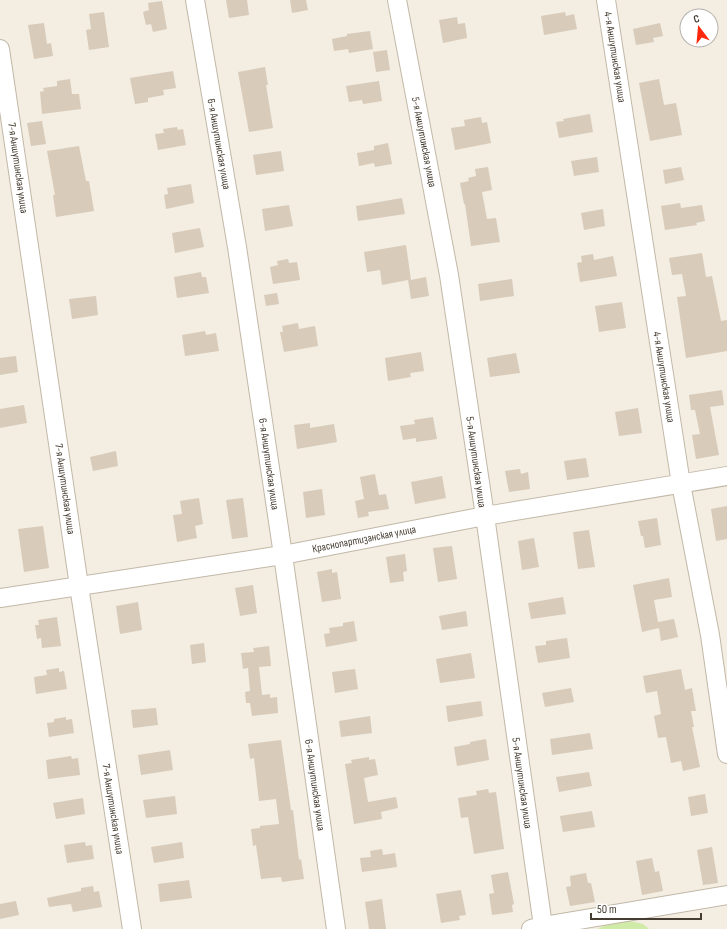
<svg xmlns="http://www.w3.org/2000/svg" width="727" height="929" font-family="'Sofia Sans Condensed',sans-serif">
<style>
.green{fill:#cfeba7}
.building{fill:#d8cbba}
.lines{fill:none;stroke-linecap:round;stroke-linejoin:round}
.street-casing{stroke:#c2b8a7;stroke-width:20}
.street{stroke:#fff;stroke-width:18}
.labels{text-anchor:middle;dominant-baseline:central;stroke-width:3;stroke-linejoin:round;paint-order:stroke}
.street-label{font-size:11px;fill:#453d32;stroke:#fff}
</style>
<rect width="100%" height="100%" fill="#f3ede2"/>
<path class="green" d="M630,921L643,924L649,929H598C604,924 621,922 630,921Z"/>
<g class="building">
<path d="M226,0H247L249,15L229,18Z"/>
<path d="M290,0H306L308,10L292,13Z"/>
<path d="M162,1L167,29L153,32L151,24L146,25L143,12L149,10L148,3Z"/>
<path d="M104,12L109,47L89,50L86,30L91,29L89,14Z"/>
<path d="M565,12L566,16L574,14L577,29L544,35L541,16Z"/>
<path d="M457,17L458,24L465,23L467,38L443,43L439,20Z"/>
<path d="M44,23L47,44L51,43L53,56L34,59L28,25Z"/>
<path d="M660,23L663,36L653,38L654,42L636,45L633,29Z"/>
<path d="M370,31L373,49L349,53L348,49L334,51L332,39L347,36V34Z"/>
<path d="M387,50L390,70L376,72L373,52Z"/>
<path d="M265,67L268,85H266L273,128L249,132L238,72Z"/>
<path d="M173,71L176,88L163,90L164,95L148,98V102L135,104L130,78Z"/>
<path d="M70,79L72,94H79L81,109L42,114L40,92L44,91L43,88L57,86V81Z"/>
<path d="M659,79L664,105L676,103L682,135L650,141L639,83Z"/>
<path d="M379,81L382,101L363,104L362,100L349,102L346,86Z"/>
<path d="M590,114L593,132L559,138L556,122L564,121L563,119Z"/>
<path d="M481,117L482,123L487,122L491,143L455,150L451,128L465,126L464,120Z"/>
<path d="M42,121L46,144L31,146L27,123Z"/>
<path d="M177,127L178,130L183,129L186,145L158,150L155,134L164,133L163,129Z"/>
<path d="M388,143L392,164L375,167L374,163L359,166L357,153L374,150V146Z"/>
<path d="M79,146L86,181H89L94,211L56,217L53,195H55L47,151Z"/>
<path d="M281,151L284,171L256,175L253,155Z"/>
<path d="M597,157L599,172L574,176L571,161Z"/>
<path d="M488,167L492,190L482,192L487,219L496,218L500,242L471,246L465,204H464L460,183L469,181L468,178L476,176L475,169Z"/>
<path d="M681,167L684,180L665,184L663,170Z"/>
<path d="M191,184L194,203L166,209L164,195L168,194L167,188Z"/>
<path d="M402,198L405,214L358,221L356,206Z"/>
<path d="M680,203L681,208L702,205L705,221L696,223L697,225L665,230L661,206Z"/>
<path d="M289,205L293,226L265,231L262,209Z"/>
<path d="M603,209L605,226L584,230L581,213Z"/>
<path d="M200,228L204,247L175,253L172,233Z"/>
<path d="M406,245L411,280L426,277L429,296L411,299L408,280L382,285L380,270L367,272L364,252Z"/>
<path d="M702,253L706,277L712,276L721,321L727,320V351L686,358L677,297L686,296L682,274L672,275L669,258Z"/>
<path d="M593,254L594,260L613,256L617,276L580,282L577,263L582,262L581,256Z"/>
<path d="M288,259L289,263L297,262L300,280L273,284L270,267L278,265L277,261Z"/>
<path d="M201,272L202,277H206L209,293L177,298L174,277Z"/>
<path d="M512,279L514,296L480,301L478,284Z"/>
<path d="M277,293L279,304L266,306L264,295Z"/>
<path d="M96,296L98,315L72,319L69,299Z"/>
<path d="M622,302L626,328L599,332L595,306Z"/>
<path d="M298,323L299,329L315,326L318,346L284,352L280,332H283L282,326Z"/>
<path d="M205,331L206,335L216,333L219,351L185,356L182,335Z"/>
<path d="M421,352L424,371L410,373L411,377L388,381L385,358Z"/>
<path d="M516,353L520,373L490,377L487,358Z"/>
<path d="M16,356L18,372L0,375V358Z"/>
<path d="M722,390L724,405L710,407L719,455L696,459L692,435L700,434L695,410H691L689,395Z"/>
<path d="M24,405L27,423L0,428V409Z"/>
<path d="M638,408L642,433L619,436L615,412Z"/>
<path d="M433,417L437,439L416,442V438L403,440L400,426L415,424L414,420Z"/>
<path d="M310,423V428L334,424L337,442L297,449L294,425Z"/>
<path d="M116,451L118,466L93,471L90,457Z"/>
<path d="M586,458L589,477L567,480L564,461Z"/>
<path d="M520,469L521,474L528,472L530,489L509,492L505,471Z"/>
<path d="M375,474L379,495L386,494L389,509L368,512L369,516L358,518L355,501L364,499L360,477Z"/>
<path d="M442,476L446,498L415,504L411,482Z"/>
<path d="M322,489L325,515L306,518L303,492Z"/>
<path d="M199,498L203,524L195,526L197,538L177,542L173,515L182,514L180,501Z"/>
<path d="M243,498L248,537L232,539L226,500Z"/>
<path d="M727,506V539L716,541L711,509Z"/>
<path d="M657,518L661,545L645,548L643,536H641L638,521Z"/>
<path d="M43,526L49,568L24,572L18,529Z"/>
<path d="M589,530L595,567L578,569L573,532Z"/>
<path d="M534,538L539,567L522,570L518,541Z"/>
<path d="M452,546L457,579L438,582L433,548Z"/>
<path d="M405,554L407,571L403,572L404,581L390,583L386,557Z"/>
<path d="M332,569V573L337,572L341,599L322,602L317,572Z"/>
<path d="M669,578L672,597L654,600L658,622L674,619L678,637L661,641L659,628L642,632L633,585Z"/>
<path d="M253,585L257,613L240,616L235,588Z"/>
<path d="M563,597L566,614L531,619L528,603Z"/>
<path d="M138,602L142,630L120,634L116,606Z"/>
<path d="M466,611L468,626L442,630L439,616Z"/>
<path d="M57,617L61,646L42,648L41,638L37,639L35,625H39L38,620Z"/>
<path d="M354,621L357,641L326,647L324,634L330,633L329,628L343,626V623Z"/>
<path d="M567,638L570,658L538,663L535,646L546,645V641Z"/>
<path d="M204,643L206,662L192,664L190,645Z"/>
<path d="M269,646L271,666L259,667L262,695L270,694V698L277,697L278,713L252,716L250,703H246L245,692L250,691L248,668L243,669L241,653L254,652L253,648Z"/>
<path d="M471,653L475,678L440,683L436,659Z"/>
<path d="M59,668V672L64,671L67,689L36,694L34,677L47,675L46,670Z"/>
<path d="M355,669L358,689L335,693L332,672Z"/>
<path d="M681,669L685,690L692,688L696,711H691L694,727H692L700,767L683,771L681,761L671,763L666,737L658,738L654,716L661,714L657,691L646,693L643,676Z"/>
<path d="M571,688L574,702L545,707L542,693Z"/>
<path d="M481,701L483,716L448,722L446,706Z"/>
<path d="M156,708L158,725L133,728L131,710Z"/>
<path d="M370,716L372,733L341,737L339,721Z"/>
<path d="M66,717V720L72,719L74,733L49,737L47,723L54,722V719Z"/>
<path d="M590,733L593,749L552,755L550,739Z"/>
<path d="M486,739L489,760L457,766L454,747L470,744V742Z"/>
<path d="M281,740L291,810H293L299,860L301,859L304,879L282,882L281,877L261,879L256,845L253,846L251,829L260,828V826L279,824L276,799L259,801L254,758L250,759L248,744Z"/>
<path d="M170,750L173,770L141,775L138,755Z"/>
<path d="M71,756L72,759L78,758L80,775L48,779L46,760Z"/>
<path d="M369,757V760L375,759L378,775L364,778L368,802L396,797L398,808L381,812L382,819L354,824L345,764L352,763L351,760Z"/>
<path d="M589,772L592,786L559,792L556,777Z"/>
<path d="M488,789L489,793L496,792L504,849L474,854L468,817L461,818L458,798L477,795L476,791Z"/>
<path d="M705,794L708,813L691,816L688,797Z"/>
<path d="M175,796L177,814L146,818L143,800Z"/>
<path d="M83,798L85,814L56,819L53,803Z"/>
<path d="M592,811L595,827L563,832L560,816Z"/>
<path d="M85,842L86,846L92,845L94,859L67,863L64,845Z"/>
<path d="M182,842L184,858L154,863L151,847Z"/>
<path d="M712,847L718,883L703,885L697,850Z"/>
<path d="M382,849L383,855L395,853L397,867L362,872L360,858L371,857L370,851Z"/>
<path d="M652,858L655,872L659,871L663,891L642,895L636,861Z"/>
<path d="M508,872L514,904L512,905L513,912L492,915L489,894L494,893L491,875Z"/>
<path d="M586,873L588,883H591L595,902L570,906L566,887L571,886L570,876Z"/>
<path d="M189,880L192,898L160,902L158,884Z"/>
<path d="M93,886L94,892L99,891L102,907L73,912L71,904L49,907L47,898L81,891V888Z"/>
<path d="M461,890L466,915L459,916L460,920L441,923L436,894Z"/>
<path d="M382,899L386,929H369L365,902Z"/>
<path d="M16,901L19,915L0,919V904Z"/>
</g>
<g class="lines">
<g class="street-casing">
<g id="street">
<path d="M195,0L237,247L283,555L336,929"/>
<path d="M397,0L449,275L485,516L543,926"/>
<path d="M606,0L681,484L710,635L727,754"/>
<path d="M0,49L79,586L132,929"/>
<path d="M0,598L283,555L485,516L727,476"/>
<path d="M531,929L543,926L727,895"/>
</g>
</g>
<use href="#street" class="street"/>
</g>
<g class="labels">
<g class="street-label">
<text transform="translate(615 57) rotate(81)">4-я Аншутинская улица</text>
<text transform="translate(424 142) rotate(79)">5-я Аншутинская улица</text>
<text transform="translate(219 144) rotate(80)">6-я Аншутинская улица</text>
<text transform="translate(18 168) rotate(82)">7-я Аншутинская улица</text>
<text transform="translate(664 377) rotate(81)">4-я Аншутинская улица</text>
<text transform="translate(476 462) rotate(82)">5-я Аншутинская улица</text>
<text transform="translate(269 464) rotate(82)">6-я Аншутинская улица</text>
<text transform="translate(65 489) rotate(82)">7-я Аншутинская улица</text>
<text transform="translate(364 539) rotate(-11)">Краснопартизанская улица</text>
<text transform="translate(522 783) rotate(82)">5-я Аншутинская улица</text>
<text transform="translate(315 785) rotate(82)">6-я Аншутинская улица</text>
<text transform="translate(113 809) rotate(81)">7-я Аншутинская улица</text>
</g>
</g>
<g transform="translate(699 28) rotate(344)"><circle r="19" fill="#ffffff" stroke="#b5b1ad"/>
<path d="M0-3L7 15L0 10L-7 15Z" fill="#ff280d"/>
<text y="-6" font-size="11" font-weight="bold" text-anchor="middle" fill="#453d32">С</text>
</g>
<path d="M591 913v6h110v-6" fill="none" stroke="#453d32" stroke-width="2"/>
<text x="597" y="913" font-size="12" fill="#453d32" stroke="#ffffff" stroke-width="3" paint-order="stroke">50 m</text>
</svg>
